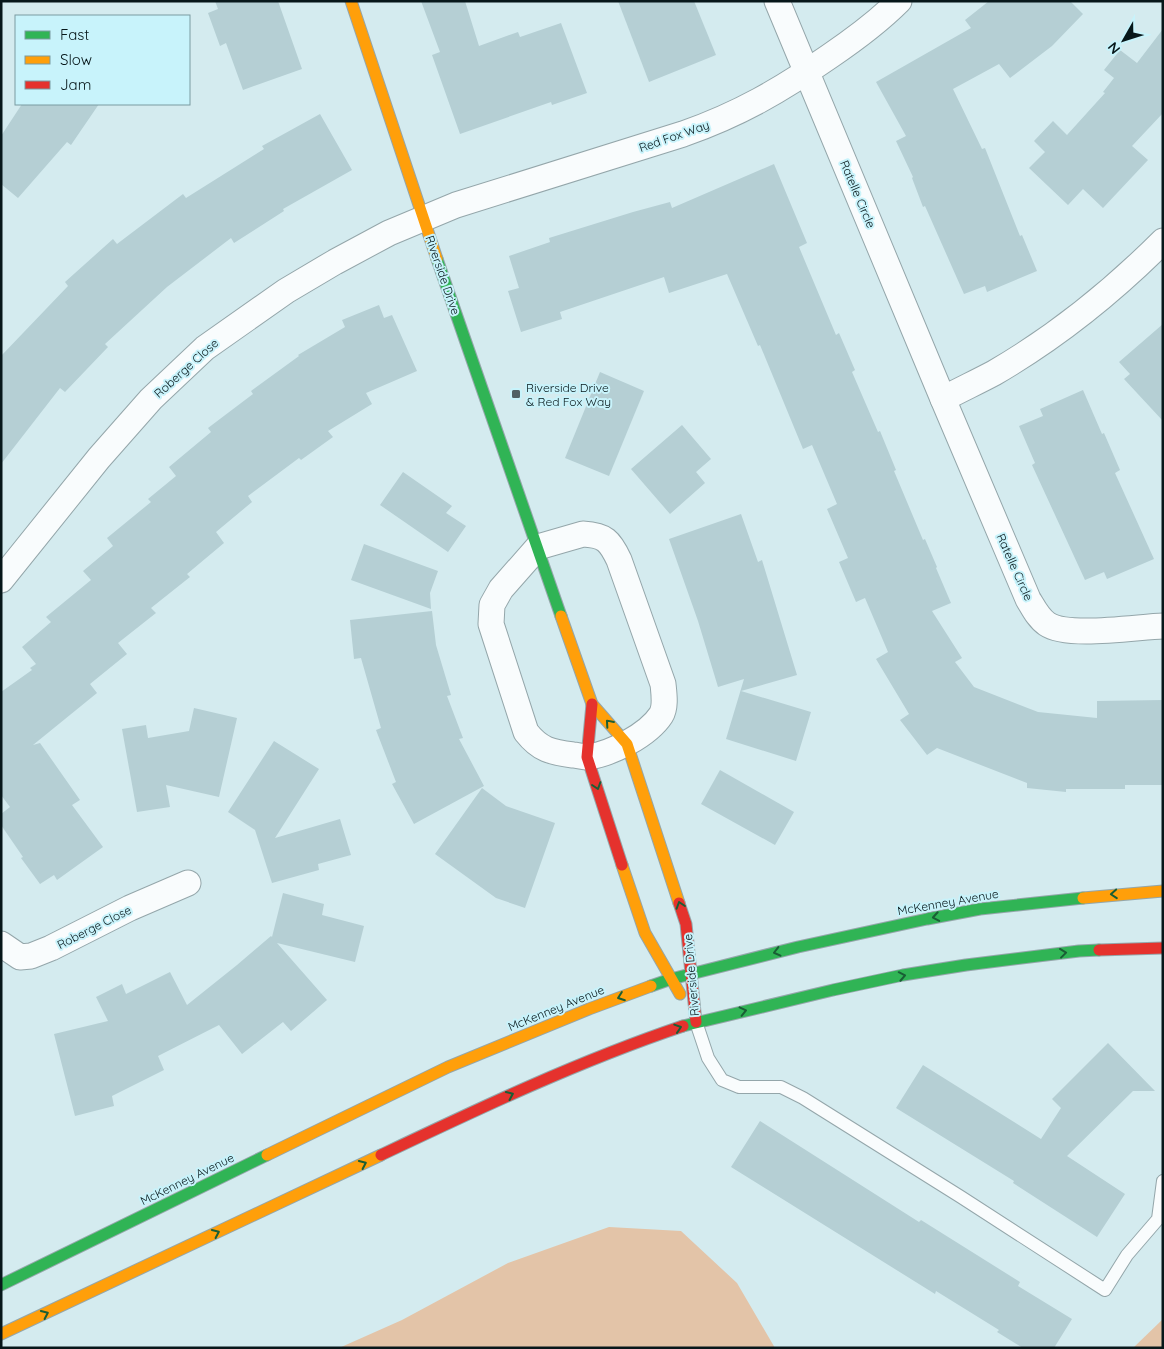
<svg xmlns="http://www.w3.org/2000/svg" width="1164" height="1349" font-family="Quicksand,sans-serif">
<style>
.water{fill:#e3c4a8}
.building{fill:#b5cfd4}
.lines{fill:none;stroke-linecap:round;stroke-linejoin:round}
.lane-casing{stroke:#94a6aa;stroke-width:14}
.street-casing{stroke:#94a6aa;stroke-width:27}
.fast-casing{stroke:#94a6aa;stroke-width:13}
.slow-casing{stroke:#94a6aa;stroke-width:13}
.jam-casing{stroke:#94a6aa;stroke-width:13}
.lane{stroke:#f9fcfd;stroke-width:12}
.street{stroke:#f9fcfd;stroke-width:25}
.fast{stroke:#30b455;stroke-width:11}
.slow{stroke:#ff9f0a;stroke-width:11}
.jam{stroke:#e5322d;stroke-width:11}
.oneway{stroke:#195e35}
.poi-dot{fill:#4f6165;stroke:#c8f3fb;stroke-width:2}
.labels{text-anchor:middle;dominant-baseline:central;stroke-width:4;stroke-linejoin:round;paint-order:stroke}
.street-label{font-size:12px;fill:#07171a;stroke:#c8f3fb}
.poi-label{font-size:12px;fill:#07171a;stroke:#c8f3fb;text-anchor:start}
</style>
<rect width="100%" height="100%" fill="#d4ebef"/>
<g class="water">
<path d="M609,1227L681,1231L737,1283L775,1348H339L402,1320L508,1263Z"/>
<path d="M1163,1319V1348H1133Z"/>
</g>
<g class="building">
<path d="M215,1H278L302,69L243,90L226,43L220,46L208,13L218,9Z"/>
<path d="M421,1H465L479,46L518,32L520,37L561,23L587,93L552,105L551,102L460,134L432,55L440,52Z"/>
<path d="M618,1H694L716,55L649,82Z"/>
<path d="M989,1H1070L1083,14L1052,46L1010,78L999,64L953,89L982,149L985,148L1020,236L1022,235L1037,271L987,292L985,286L964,294L925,206L923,207L912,178L913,177L896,141L906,136L876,82L971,28L965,20Z"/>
<path d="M1163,29V113L1132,146L1148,160L1103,208L1083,189L1068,205L1029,168L1045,152L1034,141L1053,121L1067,135L1105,93L1103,92L1114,78L1104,70L1120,50L1137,63Z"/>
<path d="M22,104H99L71,145L67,142L18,198L1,184V136Z"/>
<path d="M320,114L352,170L283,209L284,211L234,243L231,238L167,287L105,344L108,347L65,392L60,388L1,464V356L68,286L65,282L113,239L117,244L183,194L186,198L264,149L262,146Z"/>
<path d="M774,164L807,243L799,247L836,335L839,333L855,370L852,372L878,432L880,431L896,470L894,471L923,540L925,539L937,567L936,568L951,603L932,611L962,658L955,662L974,687L1038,712L1097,718V701L1163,700V785H1125V789H1066V792L1027,788V783L937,748L927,755L900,720L909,714L876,659L888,652L865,598L856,602L839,562L848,558L827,509L837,504L812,445L803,449L760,345L758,346L727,274L669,293L664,277L560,312L562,319L521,332L508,291L519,288L509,256L550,242L549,238L633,212L670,202L672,208Z"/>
<path d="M379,305L384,318L392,315L417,371L366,393L372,404L328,431L333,437L301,460L299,458L248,496L252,502L216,532L224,543L187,574L190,577L151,608L156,613L118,643L127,654L90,684L97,693L33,745L40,743L80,800L72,805L103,847L57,880L54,875L40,884L21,858L23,857L1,825V814L10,807L1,795V692L32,670L30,668L36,664L22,647L51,622L46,617L91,580L83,571L113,546L107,538L151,502L148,499L176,476L169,467L211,432L208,428L253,394L251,391L299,356L298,355L345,327L342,320Z"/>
<path d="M1163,324V421L1124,379L1130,374L1119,362Z"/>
<path d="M600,372L644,391L609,476L565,458Z"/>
<path d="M1083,390L1102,434L1104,433L1120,470L1115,473L1154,559L1107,579L1104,572L1085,580L1032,465L1035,463L1019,426L1043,416L1040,409Z"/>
<path d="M682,425L711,459L696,472L705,483L670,514L631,469Z"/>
<path d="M403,472L452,506L446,513L466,526L448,552L380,505Z"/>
<path d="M741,514L758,562L762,560L797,675L741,691L811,712L796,761L726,739L744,679L718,687L698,621L669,539Z"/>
<path d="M364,544L438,571L430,593L431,609L351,580Z"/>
<path d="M432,611L436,645L451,695L447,696L463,738L459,739L484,786L414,824L392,784L396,782L376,730L381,728L361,658L354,659L350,620Z"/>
<path d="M194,708L237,718L219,797L166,785L170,807L137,812L122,729L146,725L148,738L189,731Z"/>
<path d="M274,741L319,769L275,838L340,819L351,855L318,864L319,870L272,883L255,830L228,812Z"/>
<path d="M720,770L794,812L775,845L701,804Z"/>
<path d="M482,788L506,806L555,823L525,908L496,898L435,854Z"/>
<path d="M283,893L324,904L322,915L364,926L355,962L277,943L327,1000L291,1031L283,1022L242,1054L219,1025L158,1056L164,1070L112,1096L114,1106L75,1116L54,1034L108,1021L96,997L122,984L126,994L170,972L187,1005L237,965L271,936L272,937Z"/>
<path d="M1108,1043L1155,1091H1133L1067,1156L1125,1194L1097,1237L1013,1183L1014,1181L896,1108L923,1065L1041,1139L1061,1108L1052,1099Z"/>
<path d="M760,1121L919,1222L921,1220L1020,1282L1018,1286L1072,1319L1054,1348H1023L997,1332L999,1330L936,1291L935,1294L731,1167Z"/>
</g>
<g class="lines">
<g class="lane-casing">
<path id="lane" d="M696,1022L708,1058L722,1080L739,1087H781L803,1098L961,1197L1105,1290L1127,1255L1158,1219L1163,1181"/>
</g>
<g class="street-casing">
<g id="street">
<path d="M777,1L943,399L1028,599C1033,607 1038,618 1047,624C1067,638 1136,627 1163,626"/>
<path d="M943,399C960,390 977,382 994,373C1056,337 1112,292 1163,241"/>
<path d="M583,534C605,535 610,541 619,560L663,684C664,694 666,707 661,715C648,735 611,754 588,757C583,757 577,755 573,755C551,752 540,750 526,732L491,624L492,605L501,589L538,547Z"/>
<path d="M1,580L99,458L151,399L205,348L286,291L335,262L389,233L456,205L683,134C740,114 781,90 830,56C855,39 878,22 899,1"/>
<path d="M1,944L20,957L31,956L51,948L130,908L188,883"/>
</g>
</g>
<g class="fast-casing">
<g id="fast">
<path d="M437,259L561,616"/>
<path d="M651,986L671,979L798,947L927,919L980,909L1083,898"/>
<path d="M683,1026L833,990L903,975L966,965L1079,951L1099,950"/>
<path d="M1,1285L267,1155"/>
</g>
</g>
<g class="slow-casing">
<g id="slow">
<path d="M351,1L437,259"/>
<path d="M561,616L592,704L627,744L679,903"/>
<path d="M622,865L645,933L680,994"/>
<path d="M1083,898L1163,891"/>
<path d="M267,1155L448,1067L589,1009L651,986"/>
<path d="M1,1334L381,1155"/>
</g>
</g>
<g class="jam-casing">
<g id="jam">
<path d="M592,704L587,757L622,865"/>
<path d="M679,903L686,924L696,1022"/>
<path d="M1099,950L1163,948"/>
<path d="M381,1155C480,1108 579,1061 683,1026"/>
</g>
</g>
<use href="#lane" class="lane"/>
<use href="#street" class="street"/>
<use href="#fast" class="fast"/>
<use href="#slow" class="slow"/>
<use href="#jam" class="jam"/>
</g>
<defs><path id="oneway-chevron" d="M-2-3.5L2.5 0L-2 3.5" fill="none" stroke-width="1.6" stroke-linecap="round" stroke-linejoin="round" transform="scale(1.25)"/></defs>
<g class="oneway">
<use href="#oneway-chevron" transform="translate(609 723) rotate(-131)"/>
<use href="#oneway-chevron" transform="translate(597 786) rotate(72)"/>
<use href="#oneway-chevron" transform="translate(1114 894) rotate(176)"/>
<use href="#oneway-chevron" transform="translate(680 905) rotate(-108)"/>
<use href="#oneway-chevron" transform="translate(936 917) rotate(170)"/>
<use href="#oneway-chevron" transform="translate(777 952) rotate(166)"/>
<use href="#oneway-chevron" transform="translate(1063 953) rotate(-7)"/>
<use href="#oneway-chevron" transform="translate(902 976) rotate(-11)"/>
<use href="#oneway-chevron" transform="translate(621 997) rotate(160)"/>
<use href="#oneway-chevron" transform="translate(743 1011) rotate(-13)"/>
<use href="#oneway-chevron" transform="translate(678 1028) rotate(-18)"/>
<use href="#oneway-chevron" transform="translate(510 1095) rotate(-24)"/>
<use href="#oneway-chevron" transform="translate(363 1164) rotate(-25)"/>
<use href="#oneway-chevron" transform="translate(216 1233) rotate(-25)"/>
<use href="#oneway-chevron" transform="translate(45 1314) rotate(-25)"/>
</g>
<rect class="poi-dot" x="511" y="389" width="10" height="10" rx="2.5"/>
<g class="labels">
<g class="street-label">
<text transform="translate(674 136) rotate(-19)">Red Fox Way</text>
<text transform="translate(858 194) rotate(67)">Ratelle Circle</text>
<text transform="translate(443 275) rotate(71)">Riverside Drive</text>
<text transform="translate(186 368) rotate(-42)">Roberge Close</text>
<text transform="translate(1015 567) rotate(66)">Ratelle Circle</text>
<text transform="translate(948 902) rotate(-10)">McKenney Avenue</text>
<text transform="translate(94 927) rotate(-27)">Roberge Close</text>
<text transform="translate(691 975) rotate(-95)">Riverside Drive</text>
<text transform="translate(556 1008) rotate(-22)">McKenney Avenue</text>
<text transform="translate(187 1179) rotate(-26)">McKenney Avenue</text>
</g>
<g class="poi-label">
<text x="526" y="387">Riverside Drive<tspan x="526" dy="14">&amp; Red Fox Way</tspan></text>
</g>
</g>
<rect width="1164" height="1349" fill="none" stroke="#07171a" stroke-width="5"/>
<rect x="15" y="15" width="175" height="90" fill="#c8f3fb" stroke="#7b9ba1"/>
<rect x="25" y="31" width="25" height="8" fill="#30b455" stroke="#7b9ba1"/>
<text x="60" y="40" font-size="15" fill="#07171a">Fast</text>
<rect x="25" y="56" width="25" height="8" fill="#ff9f0a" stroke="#7b9ba1"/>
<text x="60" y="65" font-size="15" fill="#07171a">Slow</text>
<rect x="25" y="81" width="25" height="8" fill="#e5322d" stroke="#7b9ba1"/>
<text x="60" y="90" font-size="15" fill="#07171a">Jam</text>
<g transform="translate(1124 40) rotate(231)" stroke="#c8f3fb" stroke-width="4" paint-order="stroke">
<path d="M0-4L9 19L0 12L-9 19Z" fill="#07171a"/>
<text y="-8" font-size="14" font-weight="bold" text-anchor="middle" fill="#07171a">N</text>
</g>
</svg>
